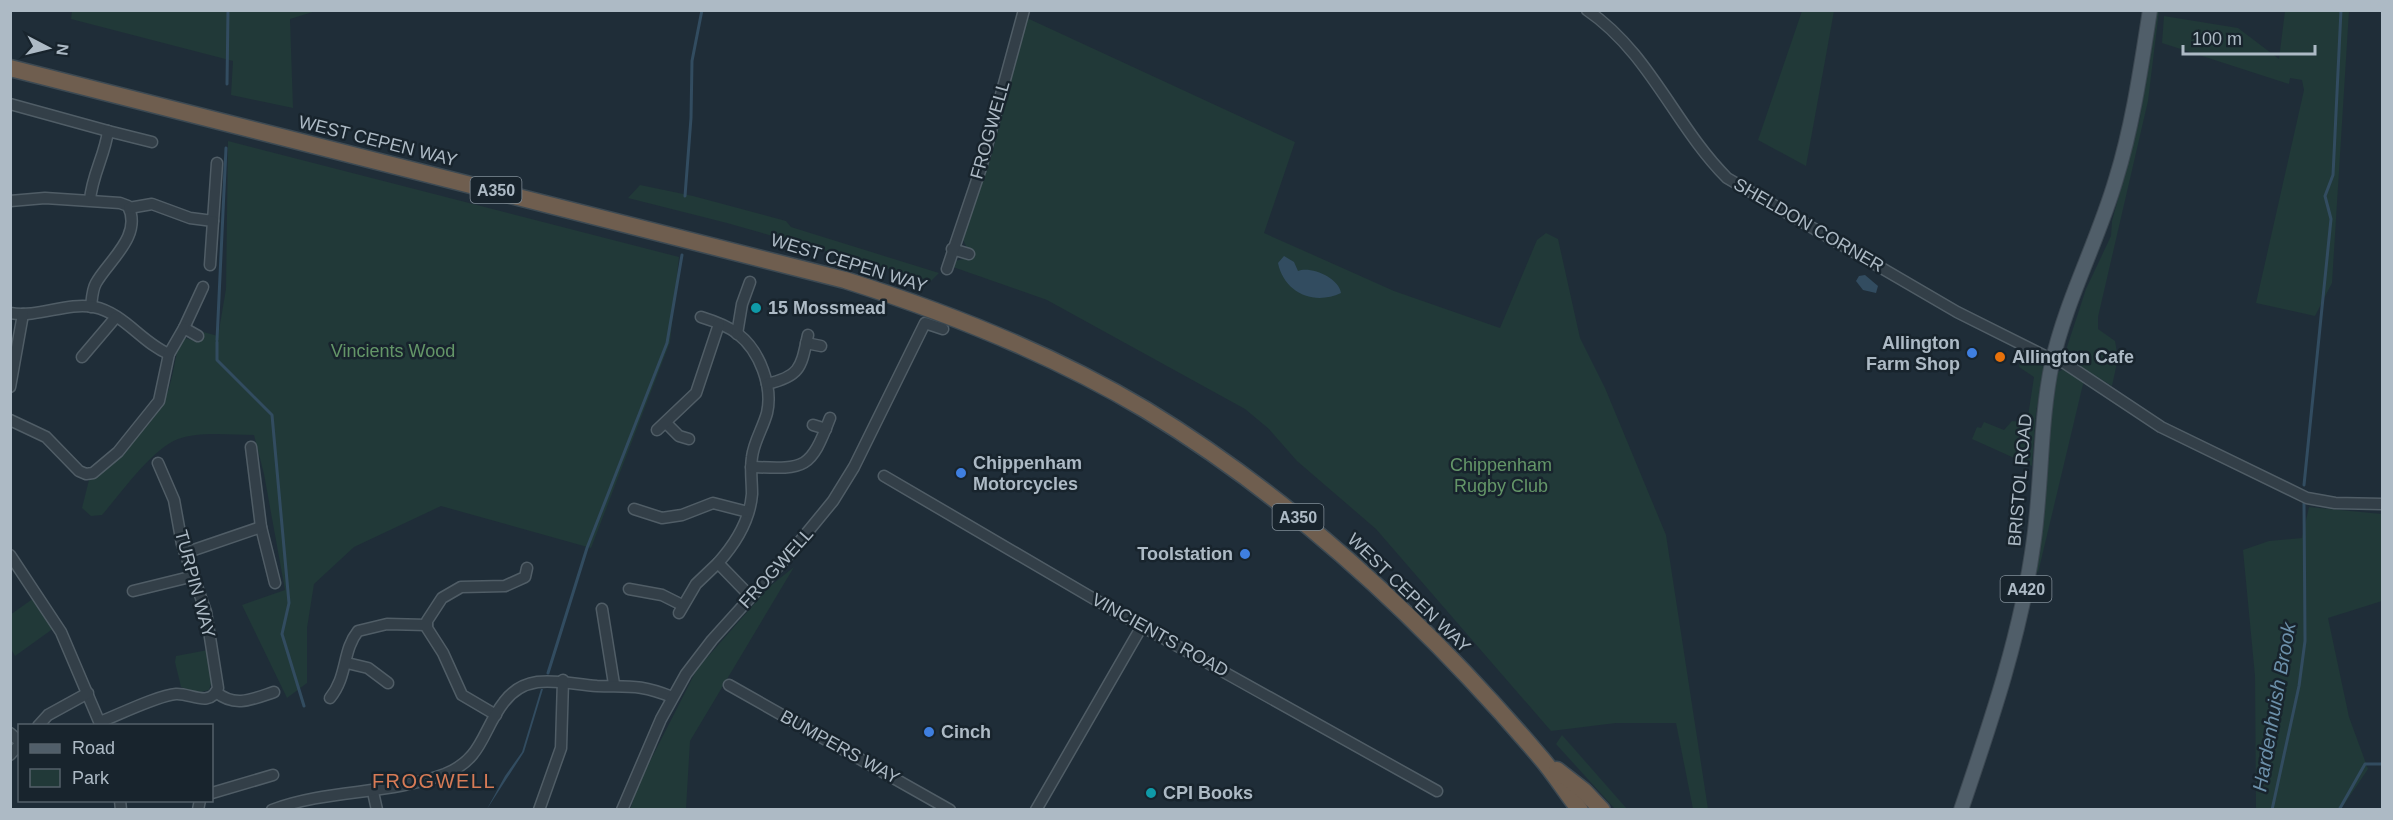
<svg xmlns="http://www.w3.org/2000/svg" width="2393" height="820" font-family="Helvetica,sans-serif">
<style>
.green{fill:#213938}
.water{fill:#324c60}
.lines{fill:none;stroke-linecap:round;stroke-linejoin:round}
.stream{stroke:#324c60;stroke-width:3}
.minor-casing{stroke:#505d66;stroke-width:13}
.major-casing{stroke:#3c4852;stroke-width:16}
.highway-casing{stroke:#3d4a53;stroke-width:19}
.minor{stroke:#333f48;stroke-width:10}
.major{stroke:#505e69;stroke-width:14}
.highway{stroke:#6f5e4f;stroke-width:16}
.culture-dot{fill:#0f9aa8;stroke:#18242d;stroke-width:2}
.shop-dot{fill:#3f7fe0;stroke:#18242d;stroke-width:2}
.food-dot{fill:#e8710a;stroke:#18242d;stroke-width:2}
.labels{text-anchor:middle;dominant-baseline:central;stroke-width:5;stroke-linejoin:round;paint-order:stroke}
.shield{fill:#18242d;stroke:#808d97;stroke-width:1.5}
.shield-label{font-size:16px;font-weight:bold;fill:#adbac5}
.street-label{font-size:18px;fill:#adbac5;stroke:#18242d}
.poi-label{font-size:18px;font-weight:bold;fill:#adbac5;stroke:#18242d;text-anchor:start}
.park-label{font-size:18px;fill:#649668;stroke:#18242d}
.water-label{font-size:20px;font-style:italic;fill:#6c90aa;stroke:#18242d}
.neighbourhood-label{font-size:20px;letter-spacing:1.5px;fill:#d77b56;stroke:#18242d}
</style>
<rect width="100%" height="100%" fill="#1f2d38"/>
<g class="green">
<path d="M72,11H316L290,19L293,108L231,95L233,61L71,19Z"/>
<path d="M1802,11H1834L1806,166L1758,140Z"/>
<path d="M2157,11H2159L2148,101L2098,317V329L2115,341L2118,358L2112,386L2076,364L2066,350L2086,289L2111,236L2112,221L2140,118Z"/>
<path d="M2285,11H2349L2332,283L2315,316L2256,303L2304,90L2302,80L2290,78L2289,84L2162,43L2164,16L2238,28L2279,59Z"/>
<path d="M1027,18L1295,142L1264,233L1394,291L1500,328L1537,240L1546,233L1558,239L1580,338L1605,388L1666,535L1708,809H1693L1676,723H1616L1551,731L1376,529L1297,461L1269,429L1245,409L1047,300L953,267L955,261L967,258L968,250L962,238L992,154Z"/>
<path d="M228,141L679,257L670,342L591,548L441,506L354,547L314,584L307,628V683L287,698L242,605L285,590L264,474L254,435C231,435 200,431 178,439C152,449 121,493 102,515L91,516L82,508L89,480C108,472 154,422 163,403C172,386 174,363 179,344L185,338L199,342L203,332L218,336L226,289Z"/>
<path d="M640,185L693,196L786,221L791,227L939,273L931,281L727,223L628,198Z"/>
<path d="M2028,355L2044,367L2036,413L2032,466L1972,439L1977,427L1981,428L1984,422L2004,430L2012,421L2027,423L2034,377L2019,367L2020,359Z"/>
<path d="M2066,368L2084,380L2038,573L2036,570L2051,399L2058,372Z"/>
<path d="M2309,507L2382,514V601L2328,618L2349,717L2368,769L2341,809H2256L2255,676L2243,550L2269,541L2302,538Z"/>
<path d="M794,567L690,741L686,809L630,810L639,783L697,669L769,587Z"/>
<path d="M34,598L54,628L15,656L11,649L10,615Z"/>
<path d="M208,650L212,681L209,690L197,693L181,687L175,662L176,656Z"/>
<path d="M1562,735L1627,809H1615L1556,744Z"/>
</g>
<g class="water">
<path d="M1284,256L1294,262L1298,271C1311,266 1339,278 1341,293C1313,306 1284,292 1278,263Z"/>
<path d="M1865,275L1878,286L1876,293L1863,290L1856,281L1859,276Z"/>
<path d="M541,689H543L524,752L487,809L505,776L522,752Z"/>
</g>
<g class="lines">
<g class="stream">
<path d="M227,84L228,10"/>
<path d="M685,196L691,118L692,61L702,10"/>
<path d="M217,340L226,148"/>
<path d="M217,342V360L272,415L289,603L282,634L304,706"/>
<path d="M2304,485L2331,219L2325,196L2333,175L2341,10"/>
<path d="M548,673L587,548L667,343L682,255"/>
<path d="M2272,810L2299,686L2305,641L2304,502"/>
<path d="M2339,810L2365,764H2382"/>
</g>
<g class="minor-casing">
<g id="minor">
<path d="M1587,10C1650,53 1675,126 1727,178L1957,312L2053,360"/>
<path d="M10,104L108,131"/>
<path d="M90,200C92,175 105,155 108,131L152,142"/>
<path d="M10,201L45,198L120,203L128,206C143,236 108,261 96,283C92,290 92,299 91,307"/>
<path d="M129,208L152,204L190,218L213,221L217,163"/>
<path d="M952,249L969,254"/>
<path d="M210,265L213,221"/>
<path d="M947,269L981,168L1024,10"/>
<path d="M10,313C39,318 66,302 94,307C124,313 142,343 169,354"/>
<path d="M701,317C714,321 728,326 738,334C760,351 773,387 767,413C763,428 754,441 752,457C750,469 752,481 752,494C750,520 735,544 718,563"/>
<path d="M737,334L742,304L750,282"/>
<path d="M198,336L184,328L203,287"/>
<path d="M806,343L821,346"/>
<path d="M2054,356L2161,427L2307,498L2335,503L2382,504"/>
<path d="M82,357L116,317"/>
<path d="M767,384C801,376 801,367 808,335"/>
<path d="M10,387L23,314"/>
<path d="M10,420L46,437L79,471L86,474L93,473L118,452L159,401L169,354L184,328"/>
<path d="M666,423L679,436L689,439"/>
<path d="M813,425L826,429"/>
<path d="M657,430L696,393L719,324"/>
<path d="M751,467C806,469 810,470 830,418"/>
<path d="M884,476L1118,613L1437,791"/>
<path d="M634,509L662,518L682,515L713,503L748,512"/>
<path d="M261,527L275,583"/>
<path d="M185,553L261,527L251,447"/>
<path d="M10,555L61,632L101,726"/>
<path d="M629,589L662,595L682,605"/>
<path d="M133,591L194,576"/>
<path d="M602,609L614,684"/>
<path d="M679,613L696,584L718,563L751,597"/>
<path d="M347,663L368,668L388,683"/>
<path d="M729,685L950,810"/>
<path d="M216,692C235,708 253,699 274,692"/>
<path d="M330,698C348,676 342,651 358,631L387,624L427,625"/>
<path d="M496,715L462,695L443,653L427,628V621L442,598L461,587L505,586L525,577L527,568"/>
<path d="M100,722C118,715 159,695 176,694C191,693 210,708 218,688L206,612L182,544L174,500L158,463"/>
<path d="M38,726L48,715L88,693"/>
<path d="M10,733L20,742"/>
<path d="M10,755L20,744"/>
<path d="M373,792L377,810"/>
<path d="M212,793L273,775"/>
<path d="M120,800L121,810"/>
<path d="M198,810L200,800"/>
<path d="M272,810C327,789 388,795 445,774C483,759 482,730 504,702C528,670 564,684 597,686C629,687 640,684 672,697"/>
<path d="M539,810L561,748L563,680"/>
<path d="M622,810L661,719L686,674L712,640L787,557L833,501L854,467L925,323L943,329"/>
<path d="M1036,810L1142,626"/>
</g>
</g>
<g class="major-casing">
<path id="major" d="M1961,810C1991,722 2022,631 2034,539C2042,480 2040,421 2052,363C2066,300 2098,241 2116,179C2133,124 2141,67 2150,10"/>
</g>
<g class="highway-casing">
<g id="highway">
<path d="M10,68L845,280C949,313 1052,354 1146,410C1297,502 1427,624 1541,758C1555,774 1566,793 1580,810"/>
<path d="M1557,770L1584,791L1602,810"/>
</g>
</g>
<use href="#minor" class="minor"/>
<use href="#major" class="major"/>
<use href="#highway" class="highway"/>
</g>
<g class="culture-dot">
<circle cx="756" cy="308" r="6"/>
<circle cx="1151" cy="793" r="6"/>
</g>
<g class="shop-dot">
<circle cx="1972" cy="353" r="6"/>
<circle cx="961" cy="473" r="6"/>
<circle cx="1245" cy="554" r="6"/>
<circle cx="929" cy="732" r="6"/>
</g>
<circle class="food-dot" cx="2000" cy="357" r="6"/>
<g class="labels">
<g class="shield">
<rect x="470.5" y="177" width="51" height="26" rx="4.5"/>
<rect x="1272.5" y="504" width="51" height="26" rx="4.5"/>
<rect x="2000.5" y="576" width="51" height="26" rx="4.5"/>
</g>
<g class="shield-label">
<text x="496" y="190">A350</text>
<text x="1298" y="517">A350</text>
<text x="2026" y="589">A420</text>
</g>
<g class="street-label">
<text transform="translate(990 130) rotate(-74)">FROGWELL</text>
<text transform="translate(378 141) rotate(14)">WEST CEPEN WAY</text>
<text transform="translate(1809 225) rotate(30)">SHELDON CORNER</text>
<text transform="translate(849 263) rotate(17)">WEST CEPEN WAY</text>
<text transform="translate(2020 480) rotate(-85)">BRISTOL ROAD</text>
<text transform="translate(776 568) rotate(-48)">FROGWELL</text>
<text transform="translate(195 584) rotate(75)">TURPIN WAY</text>
<text transform="translate(1409 593) rotate(44)">WEST CEPEN WAY</text>
<text transform="translate(1160 635) rotate(29)">VINCIENTS ROAD</text>
<text transform="translate(840 747) rotate(29)">BUMPERS WAY</text>
</g>
<g class="poi-label">
<text x="768" y="308">15 Mossmead</text>
<text x="1960" y="343" text-anchor="end">Allington<tspan x="1960" dy="21">Farm Shop</tspan></text>
<text x="2012" y="357">Allington Cafe</text>
<text x="973" y="463">Chippenham<tspan x="973" dy="21">Motorcycles</tspan></text>
<text x="1233" y="554" text-anchor="end">Toolstation</text>
<text x="941" y="732">Cinch</text>
<text x="1163" y="793">CPI Books</text>
</g>
<g class="park-label">
<text x="393" y="351">Vincients Wood</text>
<text x="1501" y="465">Chippenham<tspan x="1501" dy="21">Rugby Club</tspan></text>
</g>
<g class="water-label">
<text transform="translate(2274 707) rotate(-80)">Hardenhuish Brook</text>
</g>
<g class="neighbourhood-label">
<text x="434" y="781">FROGWELL</text>
</g>
</g>
<rect width="2393" height="820" fill="none" stroke="#adbac5" stroke-width="24"/>
<rect x="18" y="724" width="195" height="78" fill="#18242d" stroke="#54606a" stroke-width="1.5"/>
<rect x="30" y="744" width="30" height="9" fill="#505e69" stroke="#54606a" stroke-width="1.5"/>
<text x="72" y="754" font-size="18" fill="#adbac5">Road</text>
<rect x="30" y="769" width="30" height="18" fill="#213938" stroke="#54606a" stroke-width="1.5"/>
<text x="72" y="784" font-size="18" fill="#adbac5">Park</text>
<g transform="translate(48 48) rotate(97)" stroke="#18242d" stroke-width="4.5" paint-order="stroke">
<path d="M0-4.5L10 22L0 15L-10 22Z" fill="#adbac5"/>
<text y="-9" font-size="16" font-weight="bold" text-anchor="middle" fill="#adbac5">N</text>
</g>
<path d="M2183 45v9h132v-9" fill="none" stroke="#adbac5" stroke-width="3"/>
<text x="2192" y="45" font-size="18" fill="#adbac5" stroke="#18242d" stroke-width="4.5" paint-order="stroke">100 m</text>
</svg>
